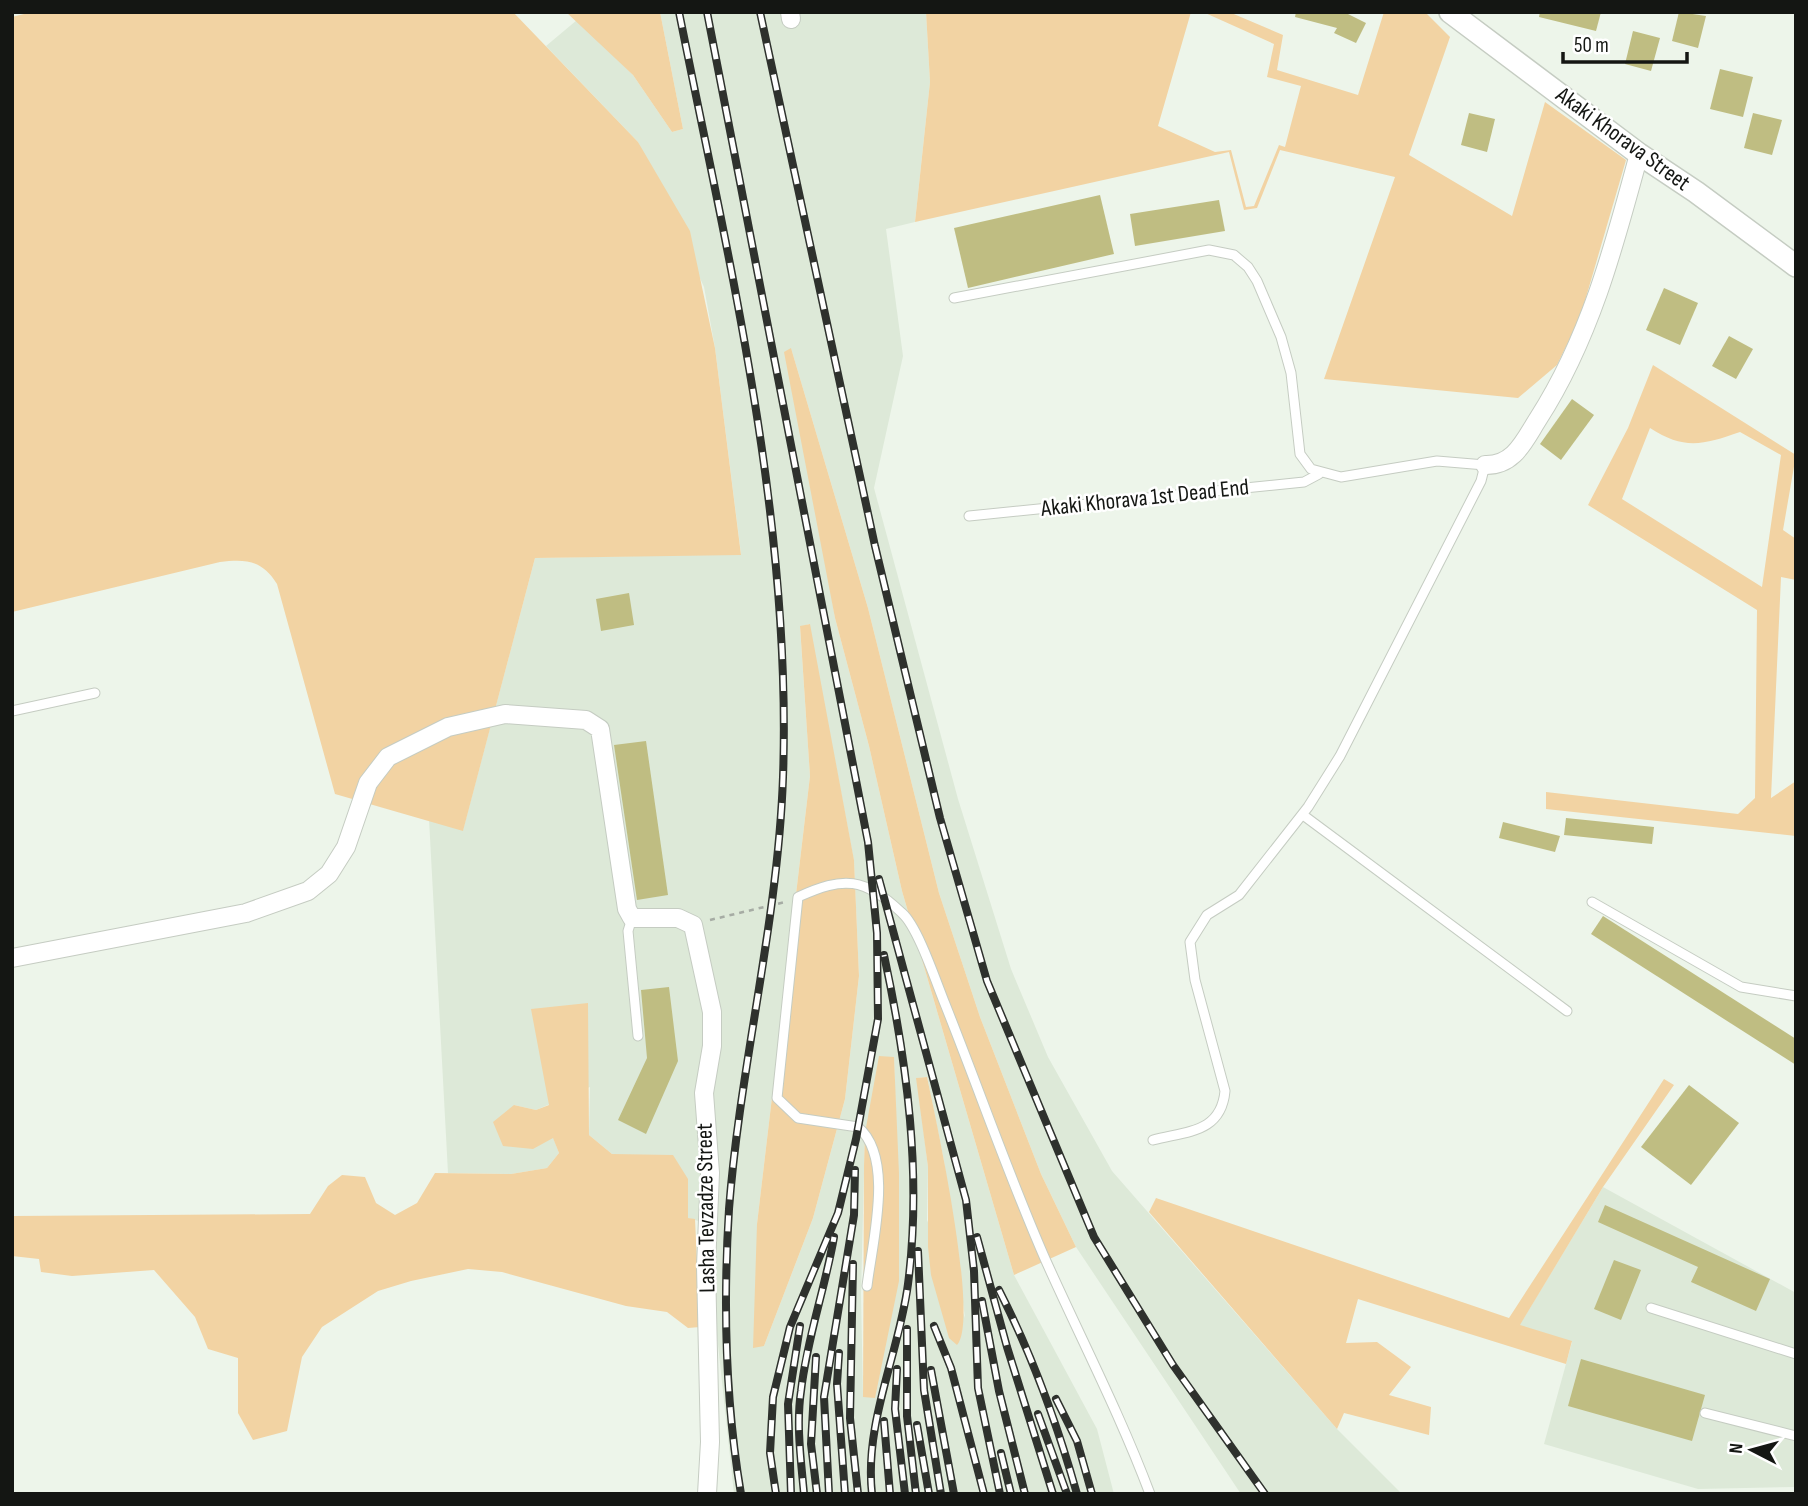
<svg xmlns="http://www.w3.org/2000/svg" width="1808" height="1506" font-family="'Sofia Sans Condensed',sans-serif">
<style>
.built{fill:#dde9d8;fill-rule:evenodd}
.green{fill:#f2d3a3;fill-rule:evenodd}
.building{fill:#bfbd82}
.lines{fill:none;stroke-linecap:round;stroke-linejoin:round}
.service-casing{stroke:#c5ccc2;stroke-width:11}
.minor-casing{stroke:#c5ccc2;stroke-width:20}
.tertiary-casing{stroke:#c5ccc2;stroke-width:24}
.path{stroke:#a6aca4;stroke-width:2.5;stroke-dasharray:5 5;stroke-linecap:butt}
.service{stroke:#fff;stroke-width:9}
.minor{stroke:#fff;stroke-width:18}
.tertiary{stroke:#fff;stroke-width:21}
.rail-casing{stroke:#2e312d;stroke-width:8}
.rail{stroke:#fff;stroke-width:5;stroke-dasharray:16;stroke-linecap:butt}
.labels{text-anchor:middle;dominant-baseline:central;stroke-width:5;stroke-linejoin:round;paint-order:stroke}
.street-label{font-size:23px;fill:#141613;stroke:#fff}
</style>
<rect width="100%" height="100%" fill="#edf5ea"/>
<g class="built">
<path d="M660,12H926L930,82L915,222L886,229L903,356L874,488L958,799L1011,969L1048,1057L1112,1171L1337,1429L1402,1494H1241L1076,1247L1041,1174L980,1017L939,893L868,608L791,348L835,618L869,746L902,891L1014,1275L1097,1429L1114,1494H734L716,1326V1226L688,1218V1179L612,1154L589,1135L590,1087L536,1110L514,1105L553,1137L559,1153L547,1168L511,1174L448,1173L429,819L463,830L535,558L741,554L715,348L704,287L638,142L546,46L577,20L633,75L672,132L683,129ZM809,624L854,861L859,976L845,1099L813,1218L764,1346L757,1224L810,776L800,627ZM894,1057L899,1226L863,1397L861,1294L865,1133ZM927,1077L944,1161L965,1318L927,1220L928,1167L917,1078Z"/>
<path d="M1603,1187L1796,1293V1487L1698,1489L1544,1444L1572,1342L1519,1326Z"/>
</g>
<g class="green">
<path d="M32,12H513L638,142L690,231L715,348L741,555L535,558L463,831L335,794L277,584C262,560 246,559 220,562L12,612V17Z"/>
<path d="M566,12H660L683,129L672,132L633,75Z"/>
<path d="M926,12H1191L1158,126L1215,152L1231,150L1246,207L1254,206L1279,145L1285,147L1301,86L1267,77L1274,44L1203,12H1229L1283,35L1277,70L1358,95L1384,12H1425L1450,37L1409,155L1512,216L1545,102L1626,160L1580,318L1557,365L1518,398L1324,379L1395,177L1280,150L1257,208L1244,210L1229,152L915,222L930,82Z"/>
<path d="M791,348L868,608L939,893L980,1017L1041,1174L1076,1247L1014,1275L902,891L869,746L835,618L784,352Z"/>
<path d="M1653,365L1796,455L1783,530L1796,539V580L1781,577L1771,798L1796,781V836L1546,809V792L1738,814L1755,798L1757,610L1588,505L1628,428ZM1650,428C1684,450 1703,445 1740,432L1781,455L1762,587L1622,499Z"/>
<path d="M810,624L854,860L859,976L845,1099L813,1218L764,1346L753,1348L757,1224L810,776L800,626Z"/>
<path d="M588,1003L589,1135L612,1154L673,1155L688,1179V1218L695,1219L700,1327L688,1328L667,1312L626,1306L502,1272L468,1269L411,1281L378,1291L322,1327L302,1357L287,1431L253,1440L238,1413V1358L208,1349L195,1317L154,1270L72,1276L41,1272L39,1259L12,1256V1216L310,1214L328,1186L342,1175L365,1177L376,1203L395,1215L417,1203L435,1173L511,1174L547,1168L559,1153L553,1138L533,1149L503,1146L493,1122L514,1105L536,1110L549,1105L531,1009Z"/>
<path d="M879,1056L894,1057L899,1174V1281L875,1398L863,1397L864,1165L865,1133Z"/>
<path d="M927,1077C936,1119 980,1320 957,1345L949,1338L931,1275L928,1247V1167L916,1078Z"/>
<path d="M1664,1079L1674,1085L1603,1187L1520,1325L1572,1341L1566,1364L1358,1299L1346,1343L1377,1342L1411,1367L1389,1395L1431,1407L1429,1435L1344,1413L1337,1429L1149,1212L1156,1198L1509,1318Z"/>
</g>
<g class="building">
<path d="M1296,12H1344L1366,23L1356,43L1334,33L1337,28L1295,17Z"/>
<path d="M1540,12H1601L1596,31L1539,17Z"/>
<path d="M1679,12L1706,16L1698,48L1672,41Z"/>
<path d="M1633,31L1660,38L1651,71L1625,64Z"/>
<path d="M1720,69L1753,77L1743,117L1710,109Z"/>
<path d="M1469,113L1495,119L1487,152L1461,145Z"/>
<path d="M1753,113L1782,120L1772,155L1744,148Z"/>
<path d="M1100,195L1114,254L968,288L954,228Z"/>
<path d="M1219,200L1225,231L1135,246L1130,214Z"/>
<path d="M1664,288L1698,303L1680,345L1646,330Z"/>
<path d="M1729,336L1753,349L1736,379L1712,366Z"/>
<path d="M1572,399L1594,415L1561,460L1540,444Z"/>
<path d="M629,593L634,625L601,631L596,599Z"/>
<path d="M646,741L668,895L637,900L614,745Z"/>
<path d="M1566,818L1654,827L1652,844L1564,835Z"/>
<path d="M1503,822L1560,836L1555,852L1499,838Z"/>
<path d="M1603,916L1796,1039V1065L1591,934Z"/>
<path d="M669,987L678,1061L646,1134L618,1120L647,1058L641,990Z"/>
<path d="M1689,1085L1739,1123L1691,1185L1641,1147Z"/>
<path d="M1605,1205L1770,1279L1756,1311L1691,1282L1698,1267L1598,1222Z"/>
<path d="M1614,1260L1641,1270L1621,1320L1594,1309Z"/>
<path d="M1581,1359L1705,1395L1692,1441L1568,1406Z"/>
</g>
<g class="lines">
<g class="service-casing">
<g id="service">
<path d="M954,298L1209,250L1234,255L1248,267L1257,281L1281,337L1291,373L1300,454L1311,469L1341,477L1437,461L1485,465L1481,481L1340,756L1308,807L1239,895L1207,915L1190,942L1195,980L1225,1091C1221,1133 1187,1131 1153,1140"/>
<path d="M969,516L1304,482L1319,474"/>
<path d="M12,711L95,693"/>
<path d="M1303,815L1567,1011"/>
<path d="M1592,902L1741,987L1796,996"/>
<path d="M632,918L628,931L638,1036"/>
<path d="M867,1286C872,1243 895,1158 858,1127L798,1118L777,1098L798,897C844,876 864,877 902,913C918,927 936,982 945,1004C979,1089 1009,1177 1046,1261C1081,1339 1120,1414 1150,1494"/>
<path d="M1651,1308L1796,1354"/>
<path d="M1705,1413L1796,1436"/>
</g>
</g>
<g class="minor-casing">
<g id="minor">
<path d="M790,12L791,19"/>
<path d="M1485,465C1514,466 1524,441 1538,419C1590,338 1614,247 1639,154"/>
<path d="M12,958L246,913L308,891L329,874L346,847L368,783L388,757L448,727L505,714L586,720L600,729L627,909L632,918H678L693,925L712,1012V1046L704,1093L710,1173L706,1266L710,1442L707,1494"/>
</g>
</g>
<g class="tertiary-casing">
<path id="tertiary" d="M1450,12L1639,154L1696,192L1796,266"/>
</g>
<path class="path" d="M710,920L785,902"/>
<use href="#service" class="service"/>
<use href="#minor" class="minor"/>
<use href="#tertiary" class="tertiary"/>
<g class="rail-casing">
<g id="rail">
<path d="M679,12C729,263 792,520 783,777C778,922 740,1065 729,1209C723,1305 725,1399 741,1494"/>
<path d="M707,12L868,842L877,933L878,1019L856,1139L838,1213L790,1327L773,1397L770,1453L776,1494"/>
<path d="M760,12L875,546L940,818L987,981L1094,1237L1173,1365L1265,1494"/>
<path d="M879,879L966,1200L974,1271L978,1388L1000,1494"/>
<path d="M977,1237L1007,1347L1053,1494"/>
<path d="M918,1251L924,1390L941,1494"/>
<path d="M853,1264L850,1418L858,1494"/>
<path d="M999,1290C1032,1355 1057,1423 1077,1494"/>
<path d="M982,1301L999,1391L1025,1494"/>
<path d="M934,1326L951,1368L984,1494"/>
<path d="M907,1329V1416L916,1494"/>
<path d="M839,1353L837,1384L845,1494"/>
<path d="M816,1357L811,1444L817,1494"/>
<path d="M897,1369L895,1409L905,1494"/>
<path d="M931,1370L954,1494"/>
<path d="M1056,1399L1077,1441L1092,1494"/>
<path d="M1038,1414L1067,1494"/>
<path d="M884,1421L890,1494"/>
<path d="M917,1425L929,1494"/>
<path d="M1001,1453L1011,1494"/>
<path d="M791,1494L788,1404L800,1326"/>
<path d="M804,1494C801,1460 796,1425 801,1391C807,1338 825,1289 834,1237"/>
<path d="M829,1494L824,1397L854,1215L855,1170"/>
<path d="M872,1494C864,1422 899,1354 908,1284C922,1175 907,1062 884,955"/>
</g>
</g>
<use href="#rail" class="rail"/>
</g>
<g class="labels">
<g class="street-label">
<text transform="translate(1623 139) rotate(36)">Akaki Khorava Street</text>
<text transform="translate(1145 498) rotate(-6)">Akaki Khorava 1st Dead End</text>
<text transform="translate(706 1208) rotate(-91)">Lasha Tevzadze Street</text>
</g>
</g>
<rect width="1808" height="1506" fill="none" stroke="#141613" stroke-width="28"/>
<g transform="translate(1752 1450) rotate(276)" stroke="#ffffff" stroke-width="5" paint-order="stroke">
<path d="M0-5L12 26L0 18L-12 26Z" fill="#141613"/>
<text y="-10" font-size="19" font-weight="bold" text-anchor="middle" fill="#141613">N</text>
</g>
<path d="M1563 52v10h124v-10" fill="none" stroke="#141613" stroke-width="3.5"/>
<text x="1574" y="52" font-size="21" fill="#141613" stroke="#ffffff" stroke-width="5" paint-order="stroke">50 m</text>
</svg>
